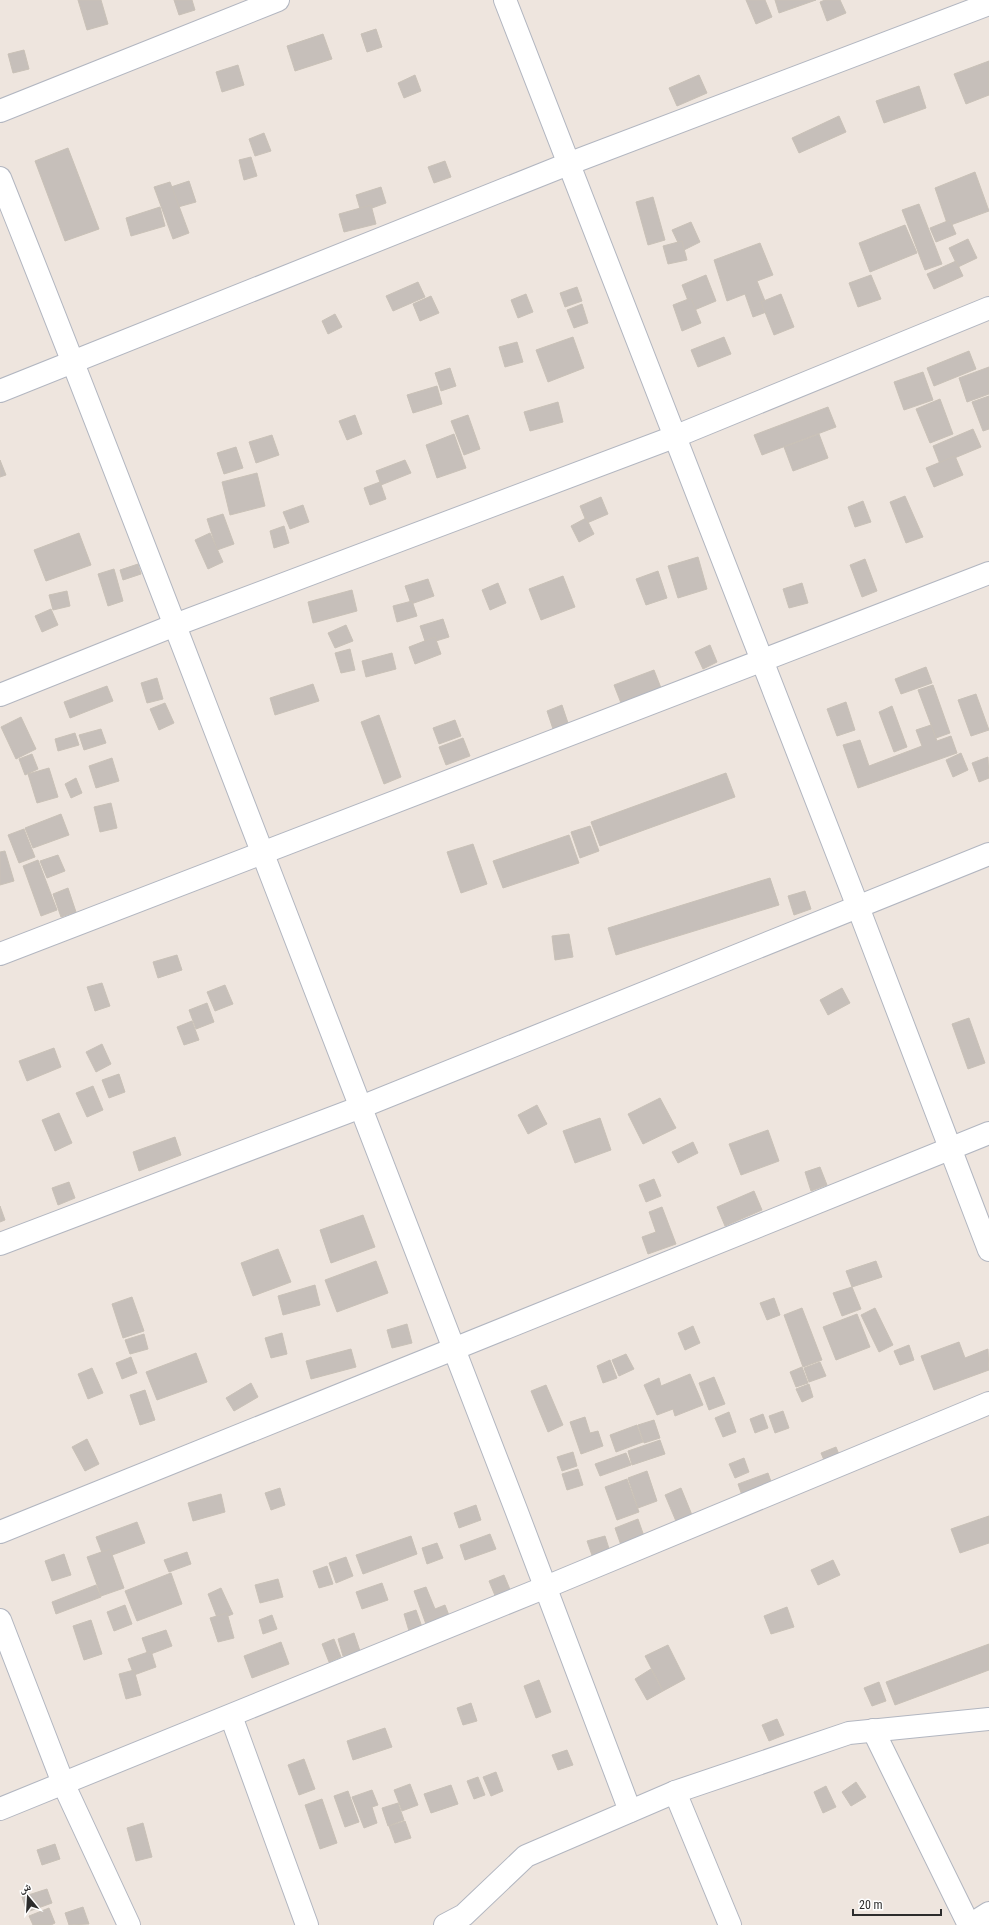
<svg xmlns="http://www.w3.org/2000/svg" width="989" height="1925" font-family="'Roboto Condensed','Noto Naskh Arabic',sans-serif">
<style>
.building{fill:#c6bfba;stroke:#c9c1b7}
.lines{fill:none;stroke-linecap:round;stroke-linejoin:round}
.minor-casing{stroke:#b2b6c0;stroke-width:24}
.minor{stroke:#fff;stroke-width:22}
</style>
<rect width="100%" height="100%" fill="#eee5de"/>
<g class="building">
<path d="M78,0H101L108,24L87,30Z"/>
<path d="M174,0H192L195,10L179,15Z"/>
<path d="M746,0H765L772,17L756,24Z"/>
<path d="M775,0H816L779,13Z"/>
<path d="M825,0H840L846,13L827,21L820,2Z"/>
<path d="M376,29L382,47L367,52L361,34Z"/>
<path d="M323,34L332,59L295,71L287,46Z"/>
<path d="M24,50L29,69L13,73L8,54Z"/>
<path d="M989,61V95L966,104L954,74Z"/>
<path d="M238,65L244,85L222,92L216,72Z"/>
<path d="M415,75L421,91L404,98L398,83Z"/>
<path d="M699,75L707,93L677,106L669,88Z"/>
<path d="M919,86L926,108L884,123L876,101Z"/>
<path d="M839,116L846,132L799,153L792,138Z"/>
<path d="M264,133L271,151L255,156L249,139Z"/>
<path d="M68,148L99,229L65,241L35,161Z"/>
<path d="M251,157L257,176L244,180L239,160Z"/>
<path d="M445,161L451,177L434,183L428,167Z"/>
<path d="M975,172L989,211L948,226L935,188Z"/>
<path d="M189,181L196,202L178,207L171,187Z"/>
<path d="M170,182L189,233L173,239L154,187Z"/>
<path d="M381,187L386,203L361,212L356,195Z"/>
<path d="M653,197L665,240L648,245L636,202Z"/>
<path d="M919,204L942,264L925,270L902,210Z"/>
<path d="M371,205L376,224L344,232L339,214Z"/>
<path d="M160,207L165,226L131,236L126,218Z"/>
<path d="M950,220L956,234L936,242L930,228Z"/>
<path d="M691,222L700,242L682,251L672,230Z"/>
<path d="M905,225L917,253L870,272L859,243Z"/>
<path d="M968,239L977,258L958,267L949,248Z"/>
<path d="M682,241L687,260L668,264L663,246Z"/>
<path d="M760,243L773,275L757,281L769,311L753,317L745,294L727,301L714,260Z"/>
<path d="M956,261L963,276L934,289L927,274Z"/>
<path d="M706,275L716,301L692,311L682,285Z"/>
<path d="M871,275L881,299L858,307L849,283Z"/>
<path d="M418,282L425,297L393,311L386,296Z"/>
<path d="M577,287L582,301L565,307L560,293Z"/>
<path d="M526,294L533,312L518,318L511,300Z"/>
<path d="M781,294L794,327L774,335L761,302Z"/>
<path d="M431,296L439,313L420,321L413,304Z"/>
<path d="M691,298L701,323L682,331L673,305Z"/>
<path d="M582,304L588,323L574,328L567,310Z"/>
<path d="M335,314L342,327L328,334L322,321Z"/>
<path d="M573,337L584,368L548,382L536,350Z"/>
<path d="M724,337L731,354L698,367L691,350Z"/>
<path d="M517,342L523,362L505,367L499,347Z"/>
<path d="M969,351L976,369L934,386L927,368Z"/>
<path d="M989,367V394L967,402L959,378Z"/>
<path d="M450,368L456,386L441,391L435,373Z"/>
<path d="M923,372L933,400L904,410L894,382Z"/>
<path d="M437,386L442,404L413,413L407,395Z"/>
<path d="M989,396V429L983,431L972,402Z"/>
<path d="M940,399L953,434L930,443L916,409Z"/>
<path d="M558,402L563,422L530,431L524,412Z"/>
<path d="M828,407L836,427L762,455L754,435Z"/>
<path d="M355,415L362,434L347,440L339,421Z"/>
<path d="M468,415L480,449L464,455L451,421Z"/>
<path d="M973,429L981,447L940,464L933,446Z"/>
<path d="M454,434L466,468L437,478L426,445Z"/>
<path d="M819,434L828,458L793,471L784,447Z"/>
<path d="M272,435L279,455L256,463L249,442Z"/>
<path d="M236,447L243,468L224,474L217,453Z"/>
<path d="M955,456L963,475L934,487L926,468Z"/>
<path d="M0,460L6,475L0,477Z"/>
<path d="M405,460L411,473L381,485L376,471Z"/>
<path d="M257,473L265,506L230,515L222,482Z"/>
<path d="M380,482L386,499L370,505L364,488Z"/>
<path d="M905,496L923,537L906,543L890,502Z"/>
<path d="M601,497L608,514L587,523L580,506Z"/>
<path d="M863,501L871,522L855,527L848,507Z"/>
<path d="M303,505L309,522L290,529L283,512Z"/>
<path d="M223,514L234,544L217,550L207,519Z"/>
<path d="M586,518L594,534L579,542L571,526Z"/>
<path d="M284,526L289,543L274,548L270,531Z"/>
<path d="M79,533L91,565L46,581L34,550Z"/>
<path d="M210,533L223,562L208,569L195,540Z"/>
<path d="M698,557L707,589L678,598L668,566Z"/>
<path d="M865,559L877,591L862,597L850,565Z"/>
<path d="M138,564L141,574L123,580L120,570Z"/>
<path d="M114,569L123,601L108,606L98,574Z"/>
<path d="M658,571L667,598L646,605L636,579Z"/>
<path d="M563,576L575,607L541,620L529,589Z"/>
<path d="M428,579L434,596L411,604L405,586Z"/>
<path d="M498,583L506,603L490,610L482,590Z"/>
<path d="M802,583L808,603L789,608L783,589Z"/>
<path d="M352,590L357,611L313,623L308,602Z"/>
<path d="M67,591L70,606L53,610L49,595Z"/>
<path d="M412,601L417,616L397,622L393,606Z"/>
<path d="M51,609L58,625L42,632L35,616Z"/>
<path d="M443,619L449,637L426,644L420,626Z"/>
<path d="M346,625L353,641L335,648L328,633Z"/>
<path d="M435,637L441,654L415,664L409,647Z"/>
<path d="M710,645L717,662L703,669L695,652Z"/>
<path d="M350,649L355,670L341,673L335,653Z"/>
<path d="M392,653L396,669L366,677L362,661Z"/>
<path d="M926,667L932,683L901,694L895,679Z"/>
<path d="M654,670L661,688L621,703L614,685Z"/>
<path d="M157,678L163,699L147,703L141,683Z"/>
<path d="M313,684L319,701L275,715L270,698Z"/>
<path d="M933,685L950,733L936,738L918,690Z"/>
<path d="M107,686L113,701L70,718L64,702Z"/>
<path d="M976,694L989,730L971,736L958,700Z"/>
<path d="M846,702L855,730L837,736L827,709Z"/>
<path d="M165,703L174,723L159,730L150,709Z"/>
<path d="M562,705L568,723L553,729L547,711Z"/>
<path d="M892,706L907,747L894,752L879,712Z"/>
<path d="M379,715L401,777L384,784L361,722Z"/>
<path d="M21,717L36,749L16,759L1,727Z"/>
<path d="M455,720L461,736L439,744L433,728Z"/>
<path d="M931,725L937,741L951,736L957,753L858,788L843,745L860,740L869,766L922,746L916,730Z"/>
<path d="M101,729L106,743L84,750L79,735Z"/>
<path d="M75,733L79,745L58,751L55,739Z"/>
<path d="M463,738L470,756L446,765L439,747Z"/>
<path d="M961,753L968,770L953,777L946,760Z"/>
<path d="M32,754L38,769L25,775L19,759Z"/>
<path d="M988,757L989,778L979,782L972,763Z"/>
<path d="M112,758L119,781L96,788L89,766Z"/>
<path d="M49,768L58,797L37,803L28,774Z"/>
<path d="M726,773L735,797L600,846L591,822Z"/>
<path d="M76,778L82,793L71,798L65,784Z"/>
<path d="M111,803L117,828L100,832L94,807Z"/>
<path d="M61,814L69,835L33,848L25,828Z"/>
<path d="M590,826L599,851L580,858L571,832Z"/>
<path d="M24,829L35,857L19,863L8,835Z"/>
<path d="M569,835L579,863L503,888L493,861Z"/>
<path d="M473,844L487,884L461,893L447,852Z"/>
<path d="M5,851L14,881L0,885V852Z"/>
<path d="M58,855L65,871L47,878L40,861Z"/>
<path d="M38,860L57,910L41,916L23,866Z"/>
<path d="M770,878L779,905L616,955L608,928Z"/>
<path d="M68,888L76,912L61,917L53,894Z"/>
<path d="M805,891L811,909L794,915L788,896Z"/>
<path d="M569,934L573,957L555,960L552,936Z"/>
<path d="M177,955L182,970L158,978L153,962Z"/>
<path d="M102,983L110,1006L95,1011L87,987Z"/>
<path d="M225,985L233,1004L215,1011L207,992Z"/>
<path d="M842,988L850,1003L828,1015L820,1000Z"/>
<path d="M207,1003L214,1022L196,1029L189,1010Z"/>
<path d="M969,1018L985,1063L968,1069L952,1024Z"/>
<path d="M192,1021L199,1040L184,1045L177,1027Z"/>
<path d="M102,1044L111,1064L96,1072L86,1052Z"/>
<path d="M54,1048L61,1067L27,1081L19,1061Z"/>
<path d="M119,1074L125,1092L109,1098L102,1080Z"/>
<path d="M93,1086L103,1110L87,1117L76,1093Z"/>
<path d="M660,1098L676,1128L643,1144L628,1114Z"/>
<path d="M537,1105L547,1124L528,1134L518,1115Z"/>
<path d="M59,1113L72,1143L55,1151L42,1120Z"/>
<path d="M600,1118L611,1150L575,1163L563,1131Z"/>
<path d="M768,1130L779,1161L741,1175L729,1144Z"/>
<path d="M175,1137L181,1155L139,1171L133,1152Z"/>
<path d="M693,1142L698,1153L678,1163L672,1152Z"/>
<path d="M820,1167L827,1185L811,1191L805,1172Z"/>
<path d="M654,1179L661,1196L646,1202L639,1185Z"/>
<path d="M69,1182L75,1198L58,1205L52,1188Z"/>
<path d="M754,1191L762,1210L725,1226L717,1207Z"/>
<path d="M0,1206L5,1220L0,1222Z"/>
<path d="M662,1207L676,1244L648,1254L642,1237L656,1232L649,1212Z"/>
<path d="M363,1215L375,1247L331,1263L320,1230Z"/>
<path d="M278,1249L291,1282L253,1296L241,1263Z"/>
<path d="M376,1261L388,1293L337,1312L325,1280Z"/>
<path d="M876,1261L882,1277L852,1287L846,1271Z"/>
<path d="M315,1285L320,1305L283,1315L278,1296Z"/>
<path d="M852,1287L861,1309L842,1316L833,1293Z"/>
<path d="M132,1297L144,1331L123,1338L112,1304Z"/>
<path d="M774,1298L780,1315L767,1320L760,1303Z"/>
<path d="M802,1308L822,1360L803,1367L784,1315Z"/>
<path d="M875,1308L893,1345L879,1352L861,1315Z"/>
<path d="M857,1314L870,1347L836,1360L823,1327Z"/>
<path d="M407,1324L412,1343L392,1348L387,1330Z"/>
<path d="M693,1326L700,1343L685,1350L678,1333Z"/>
<path d="M282,1333L287,1354L271,1358L265,1338Z"/>
<path d="M144,1334L148,1349L130,1354L125,1340Z"/>
<path d="M959,1342L965,1358L988,1349L989,1370L934,1390L921,1356Z"/>
<path d="M909,1345L914,1360L900,1365L894,1351Z"/>
<path d="M351,1349L356,1367L311,1379L306,1361Z"/>
<path d="M196,1353L207,1382L157,1400L146,1372Z"/>
<path d="M626,1354L634,1369L619,1376L612,1360Z"/>
<path d="M131,1357L137,1373L122,1379L116,1363Z"/>
<path d="M610,1360L617,1378L603,1383L597,1366Z"/>
<path d="M820,1362L826,1376L809,1382L804,1368Z"/>
<path d="M802,1367L808,1383L796,1387L790,1372Z"/>
<path d="M92,1368L103,1393L88,1399L78,1374Z"/>
<path d="M690,1374L703,1405L675,1416L673,1409L657,1415L644,1385L659,1378L661,1386Z"/>
<path d="M714,1377L725,1404L709,1410L699,1383Z"/>
<path d="M251,1383L258,1397L234,1411L226,1398Z"/>
<path d="M809,1384L813,1397L802,1402L796,1389Z"/>
<path d="M546,1385L563,1425L548,1432L531,1391Z"/>
<path d="M145,1390L155,1420L140,1425L130,1395Z"/>
<path d="M783,1411L789,1428L775,1433L769,1416Z"/>
<path d="M729,1412L736,1432L723,1437L715,1418Z"/>
<path d="M763,1414L768,1428L755,1433L750,1419Z"/>
<path d="M585,1417L590,1433L598,1431L603,1446L581,1454L570,1422Z"/>
<path d="M654,1420L660,1438L644,1443L638,1425Z"/>
<path d="M637,1425L643,1442L616,1452L610,1435Z"/>
<path d="M87,1439L99,1464L85,1471L72,1447Z"/>
<path d="M660,1440L665,1454L632,1465L628,1451Z"/>
<path d="M836,1447L842,1462L827,1467L821,1453Z"/>
<path d="M573,1452L577,1466L562,1471L557,1457Z"/>
<path d="M626,1453L631,1465L600,1476L595,1464Z"/>
<path d="M744,1458L749,1472L735,1478L729,1464Z"/>
<path d="M578,1469L583,1485L567,1490L562,1474Z"/>
<path d="M647,1471L657,1501L638,1508L628,1478Z"/>
<path d="M768,1473L774,1490L744,1501L738,1484Z"/>
<path d="M627,1479L639,1512L617,1520L605,1487Z"/>
<path d="M280,1488L285,1505L271,1510L265,1493Z"/>
<path d="M681,1488L694,1520L678,1526L665,1495Z"/>
<path d="M221,1494L225,1512L193,1521L188,1503Z"/>
<path d="M476,1505L481,1520L459,1528L454,1513Z"/>
<path d="M989,1516V1543L960,1553L951,1529Z"/>
<path d="M638,1519L645,1539L622,1548L615,1528Z"/>
<path d="M137,1522L145,1543L104,1558L96,1537Z"/>
<path d="M490,1534L496,1549L465,1560L460,1545Z"/>
<path d="M411,1536L417,1554L363,1574L356,1555Z"/>
<path d="M605,1536L611,1555L594,1561L587,1541Z"/>
<path d="M437,1543L443,1558L427,1564L422,1548Z"/>
<path d="M110,1549L124,1588L101,1596L87,1557Z"/>
<path d="M187,1552L191,1564L169,1572L164,1560Z"/>
<path d="M64,1554L71,1575L52,1581L45,1561Z"/>
<path d="M346,1557L353,1576L336,1583L329,1563Z"/>
<path d="M833,1560L840,1575L818,1585L811,1570Z"/>
<path d="M327,1566L333,1584L319,1588L313,1571Z"/>
<path d="M171,1573L182,1604L137,1621L125,1591Z"/>
<path d="M504,1575L511,1592L496,1598L489,1581Z"/>
<path d="M278,1579L283,1597L260,1603L255,1585Z"/>
<path d="M382,1583L388,1600L362,1609L356,1592Z"/>
<path d="M96,1585L101,1597L56,1614L52,1602Z"/>
<path d="M426,1587L435,1609L445,1605L450,1618L427,1627L414,1591Z"/>
<path d="M221,1588L233,1614L218,1620L208,1594Z"/>
<path d="M125,1605L132,1624L114,1631L107,1612Z"/>
<path d="M787,1607L794,1627L771,1634L764,1616Z"/>
<path d="M416,1610L422,1627L409,1631L404,1614Z"/>
<path d="M227,1613L234,1638L218,1642L210,1618Z"/>
<path d="M272,1615L277,1629L263,1634L259,1620Z"/>
<path d="M91,1620L102,1654L84,1660L73,1626Z"/>
<path d="M166,1630L172,1646L148,1655L142,1638Z"/>
<path d="M354,1633L360,1651L343,1656L338,1639Z"/>
<path d="M334,1639L341,1657L329,1662L322,1644Z"/>
<path d="M281,1642L289,1664L252,1678L244,1656Z"/>
<path d="M989,1644V1670L895,1705L886,1682Z"/>
<path d="M668,1645L685,1679L663,1691L645,1656Z"/>
<path d="M151,1651L156,1667L134,1675L128,1659Z"/>
<path d="M651,1669L663,1691L647,1700L635,1679Z"/>
<path d="M134,1670L141,1695L126,1699L119,1674Z"/>
<path d="M539,1680L551,1712L536,1718L524,1686Z"/>
<path d="M879,1682L886,1701L872,1706L864,1688Z"/>
<path d="M471,1703L477,1721L463,1725L457,1708Z"/>
<path d="M777,1719L784,1735L769,1741L762,1725Z"/>
<path d="M385,1728L392,1747L353,1760L347,1741Z"/>
<path d="M567,1750L573,1765L558,1770L552,1755Z"/>
<path d="M304,1759L315,1789L299,1795L288,1765Z"/>
<path d="M496,1772L503,1791L491,1796L483,1777Z"/>
<path d="M478,1777L485,1795L474,1799L467,1781Z"/>
<path d="M856,1782L866,1797L851,1806L842,1792Z"/>
<path d="M410,1784L418,1805L402,1811L394,1790Z"/>
<path d="M451,1785L458,1804L431,1813L424,1794Z"/>
<path d="M826,1786L836,1807L823,1813L814,1792Z"/>
<path d="M372,1790L378,1805L372,1807L377,1823L364,1828L352,1797Z"/>
<path d="M348,1791L359,1822L345,1827L334,1796Z"/>
<path d="M322,1799L337,1843L320,1849L305,1805Z"/>
<path d="M398,1803L404,1820L388,1826L382,1808Z"/>
<path d="M405,1821L411,1838L395,1843L389,1826Z"/>
<path d="M143,1823L152,1857L136,1861L127,1828Z"/>
<path d="M55,1844L60,1859L42,1865L37,1850Z"/>
<path d="M47,1889L52,1903L27,1912L22,1897Z"/>
<path d="M83,1907L89,1924L69,1925L65,1913Z"/>
<path d="M49,1908L55,1923L51,1925H33L29,1916Z"/>
</g>
<g class="lines">
<g class="minor-casing">
<g id="minor">
<path d="M505,0L858,907L989,1250"/>
<path d="M0,111L278,0"/>
<path d="M0,178C93,410 181,642 271,875C392,1187 513,1498 630,1811"/>
<path d="M0,391L568,164L989,4"/>
<path d="M0,695L175,625L674,437L989,308"/>
<path d="M0,954C331,829 658,698 989,573"/>
<path d="M0,1244L361,1107L989,854"/>
<path d="M0,1532L989,1133"/>
<path d="M0,1620L63,1783L129,1925"/>
<path d="M231,1716L307,1925"/>
<path d="M873,1730L969,1925"/>
<path d="M675,1792L730,1925"/>
<path d="M0,1809L546,1587L989,1403"/>
<path d="M445,1925L464,1915L526,1856L675,1792L849,1733L989,1719"/>
<path d="M970,1925L989,1913"/>
</g>
</g>
<use href="#minor" class="minor"/>
</g>
<g transform="translate(28 1897) rotate(342)" stroke="#ffffff" stroke-width="3" paint-order="stroke">
<path d="M0-3L7 15L0 10L-7 15Z" fill="#2c2c2c"/>
<text y="-6" font-size="11" font-weight="bold" text-anchor="middle" fill="#2c2c2c">ش</text>
</g>
<path d="M853 1909v6h88v-6" fill="none" stroke="#2c2c2c" stroke-width="2"/>
<text x="859" y="1909" font-size="12" fill="#2c2c2c" stroke="#ffffff" stroke-width="3" paint-order="stroke">20 m</text>
</svg>
